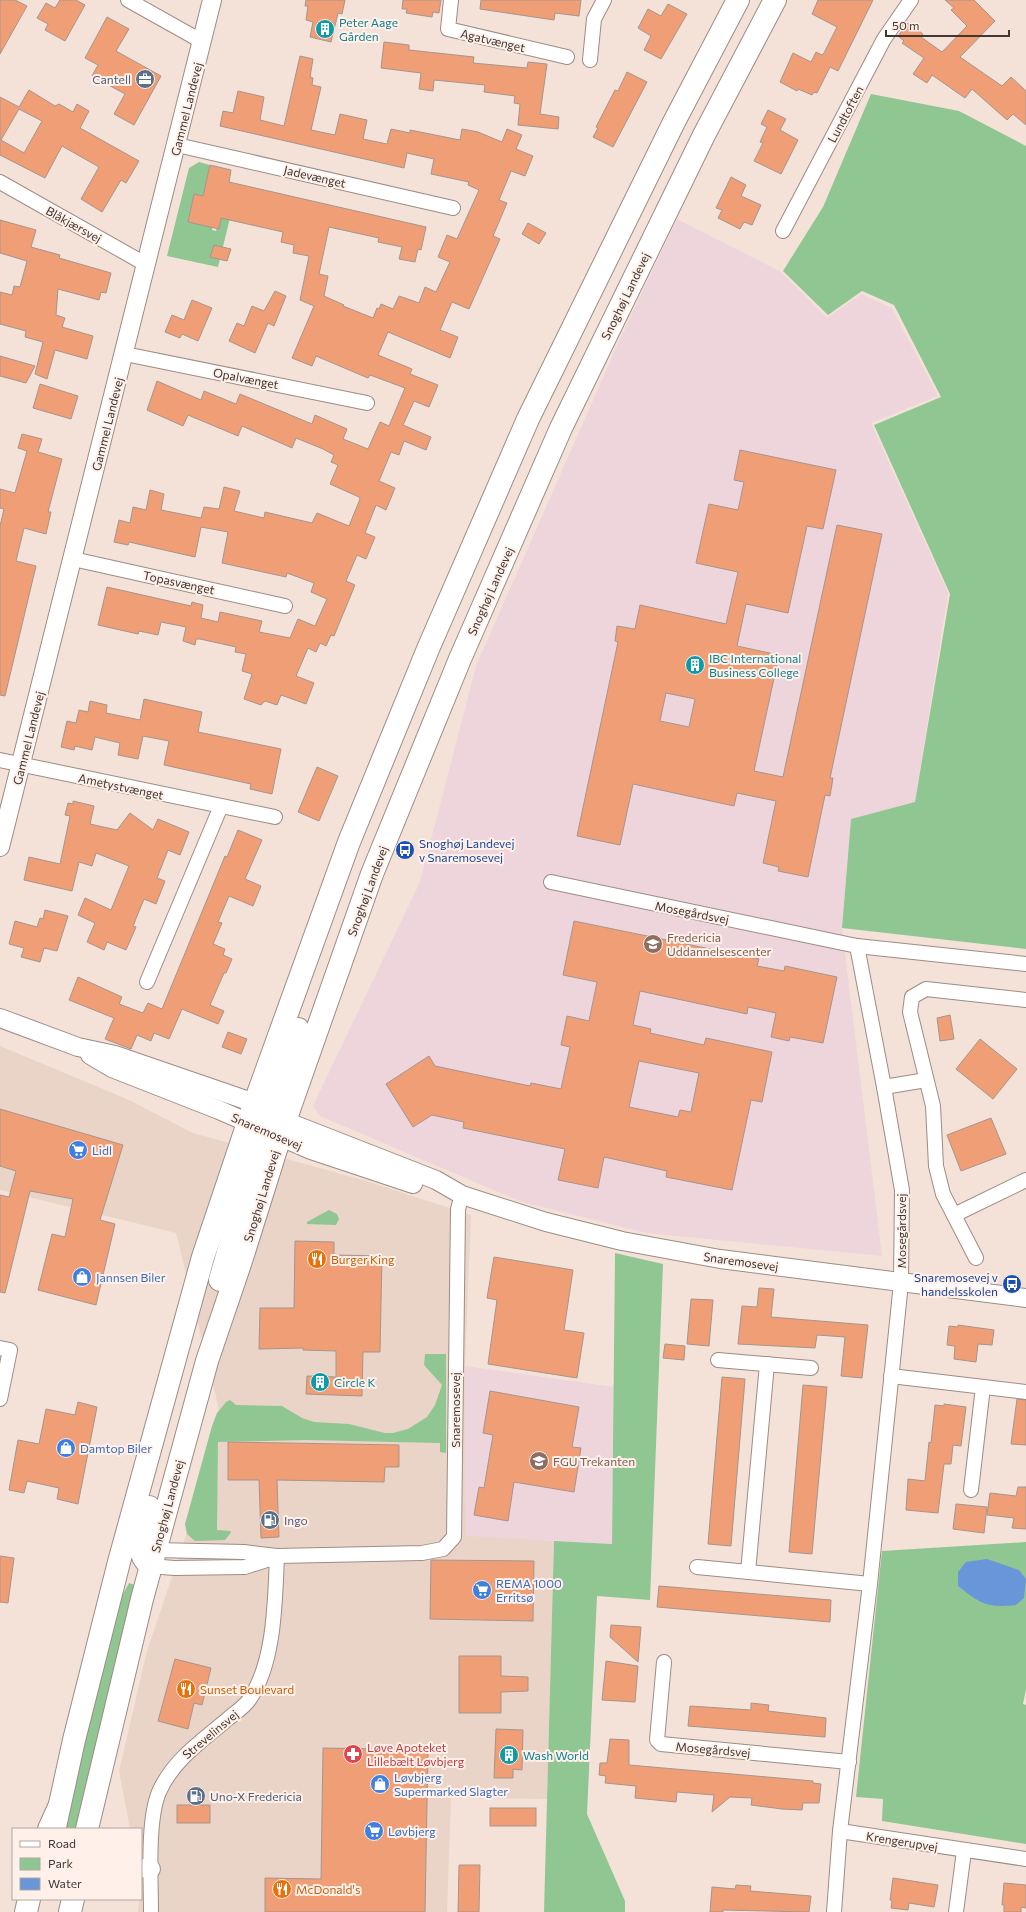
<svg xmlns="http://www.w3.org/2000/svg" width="1026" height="1912" font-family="Commissioner,sans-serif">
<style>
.commercial{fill:#ead4c7}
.education{fill:#eed4db}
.green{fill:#90c692}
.water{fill:#6896d9}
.building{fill:#f09e76;stroke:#a6958d;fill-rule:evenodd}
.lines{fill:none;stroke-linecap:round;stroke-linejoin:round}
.minor-casing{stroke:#9d8c84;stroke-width:16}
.tertiary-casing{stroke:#9d8c84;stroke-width:20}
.primary-casing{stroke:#9d8c84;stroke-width:24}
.motorway-casing{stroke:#9d8c84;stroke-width:24}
.minor{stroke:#fff;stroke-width:14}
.tertiary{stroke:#fff;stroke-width:18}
.primary{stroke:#fff;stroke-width:22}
.motorway{stroke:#fff;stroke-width:22}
.labels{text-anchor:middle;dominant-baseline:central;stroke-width:4;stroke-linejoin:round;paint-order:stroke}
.culture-label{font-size:12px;fill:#0d838f;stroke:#fff0e9;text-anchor:start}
.street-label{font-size:12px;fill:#3e3734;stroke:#fff0e9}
.service-label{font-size:12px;fill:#4e5e75;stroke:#fff0e9;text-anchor:start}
.transit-label{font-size:12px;fill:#164399;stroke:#fff0e9;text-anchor:start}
.education-label{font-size:12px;fill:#785e54;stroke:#fff0e9;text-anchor:start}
.shop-label{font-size:12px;fill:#366cbe;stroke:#fff0e9;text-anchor:start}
.food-label{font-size:12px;fill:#c56008;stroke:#fff0e9;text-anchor:start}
.health-label{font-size:12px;fill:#be3a42;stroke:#fff0e9;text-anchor:start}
</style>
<rect width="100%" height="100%" fill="#f4e2d9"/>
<path class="commercial" d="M0,1046L127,1099L193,1133L363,1180L471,1215L465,1366L466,1535L554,1541L547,1799L451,1798L447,1912H138L139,1899H141V1829H130L119,1771L147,1651L223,1426L176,1233L0,1190Z"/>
<g class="education">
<path d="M677,219L781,272L827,318L861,294L892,308L938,396L871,423L948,593L915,802L851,819L842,928L882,1256L646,1233L522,1202L320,1116L313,1106L420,882L476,666L621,337Z"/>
<path d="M465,1366L614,1387L612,1544L466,1536Z"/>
</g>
<g class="green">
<path d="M871,94L959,111L1026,146V949L842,928L851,819L915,802L950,594L874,425L941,397L894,305L862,291L828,315L783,271L823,207Z"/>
<path d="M199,162L210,165L203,196L194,194L188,222L198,224L199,220L213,224L212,230L216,231L223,208L232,210L218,267L167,256L189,168Z"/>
<path d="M329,1210L337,1214L339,1219L336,1225L307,1224V1222Z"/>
<path d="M615,1253L663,1264L650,1600L597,1596L587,1814L625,1901V1912H544L554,1541L612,1544Z"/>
<path d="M425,1354H446V1453L440,1452V1443L306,1440L218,1442L217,1530L231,1531L230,1534L225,1540L199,1541H195L187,1534L185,1524L212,1426L217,1413L226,1402L230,1400L236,1405L282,1406L302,1418L314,1422L349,1424L385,1433H393L408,1429L427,1417L435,1405L442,1385L424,1365Z"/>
<path d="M1026,1542V1689L1023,1704L1026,1705V1844L882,1821L883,1799L856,1797L882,1551Z"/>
<path d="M129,1583L135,1585L76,1829H64L109,1633L118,1603Z"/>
</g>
<path class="water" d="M987,1559L1019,1570L1026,1579L1024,1598L1016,1605C987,1608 981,1604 958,1586V1572L966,1562Z"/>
<g class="building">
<path d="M0,0H15L27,6L0,54Z"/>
<path d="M60,0H76L85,5L65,41L45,30L48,24L37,18L46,3L55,8Z"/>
<path d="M306,0H345L342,14L338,13L331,42L310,37L313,22L306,20L308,6H305Z"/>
<path d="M403,0H441L439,13L433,12L432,17L406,13L407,9H402Z"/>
<path d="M481,0H581L579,16L555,13L554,20L480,9Z"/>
<path d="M818,0H873L838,71L830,67L817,93L814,92L812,95L798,89L797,91L780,82L793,53L811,62L816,52L822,55L824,53L837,27L812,14Z"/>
<path d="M945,0H974L995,21L960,57L1002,86L1011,77L1026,91V125L1013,114L1007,120L972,89L965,98L932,75L927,83L913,74L924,58L902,43L904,41L898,36L908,23L923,34L921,37L942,52L967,26L951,10L954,8Z"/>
<path d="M668,4L687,14L661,59L644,50L651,36L638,28L648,9L661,16Z"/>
<path d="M107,17L129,29L116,51L161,76L134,125L114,114L125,94L92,76L98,65L85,58Z"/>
<path d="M384,42L409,45V50L474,57L473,63L527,68L528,62L547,64L540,114L559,117L558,129L518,125L520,104L514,103L515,96L484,92L485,85L434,80L433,91L419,89L421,73L381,68Z"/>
<path d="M300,56L313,59L310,77L313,78L312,85L321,87L311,130L335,135L340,114L367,120L363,139L387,144L391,129L410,133V130L460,140L462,129L478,132L502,142L507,129L522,135L516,149L533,156L525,176L511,171L499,200L507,203L493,236L500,239L469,309L452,302L440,330L458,337L450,358L388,332L378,355L412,369L410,374L438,385L429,407L414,401L403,425L431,437L426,450L404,441L399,455L391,452L379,481L395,488L386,510L376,505L365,533L375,537L366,559L357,555L346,581L355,585L334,636L331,635L326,646L320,643L316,652L308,648L296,676L314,683L306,704L281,695L277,705L265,701L261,705L244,699L252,674L242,671L246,654L235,652L236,647L200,639H196L195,645L183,641L186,627L161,622L158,635L139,631L138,634L98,625L107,587L191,606L192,602L203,605L201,618L218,622L220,612L262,621L259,632L290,638L298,619L315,626L327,599L311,592L314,583L287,573L286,577L222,563L228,532L201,527L195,557L129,542L128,545L114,542L119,520L130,523L133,507L146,510L150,490L164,494L161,510L201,518L204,507L219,509L224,487L240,491L234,511L264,518L265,512L312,523L317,513L349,526L360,499L359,497L330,484L338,465L331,462L334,455L323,449L296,438L292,448L242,426L238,436L188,415L183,426L147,410L157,381L201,400L204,391L236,404L240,394L312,424L315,415L347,429L343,439L368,449L380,422L389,426L405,388L370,375L368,378L316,356L312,366L292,358L314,306L300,300L309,256L293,253L294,245L281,242L283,232L221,218L219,229L188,222L194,194L203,196L210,165L231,170L229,182L426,227L421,250L418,249L415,262L399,259L402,247L378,242L379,238L329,227L319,274L328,276L324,296L344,305L343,306L373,318L377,308L379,309L381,304L393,309L399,296L419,303L425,287L436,292L450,262L438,257L447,235L457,239L479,190L468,185L469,182L431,174L434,159L407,153L404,168L220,126L223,111L233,113L238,91L264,97L260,120L284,126Z"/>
<path d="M627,72L647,82L613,147L593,137L598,128L596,127L615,90L618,91Z"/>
<path d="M29,90L55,106L59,104L73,112L77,104L89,111L80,128L139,161L126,183L121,180L102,212L81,199L99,167L62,146L45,178L0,155V97L19,107ZM19,109L42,121L24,153L1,140Z"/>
<path d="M768,110L786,119L780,130L798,140L781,174L754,161L763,143L760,142L767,127L761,124Z"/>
<path d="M731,177L746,185L741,196L761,205L752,225L744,222L740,229L718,218L722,210L716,208Z"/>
<path d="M0,220L36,230L31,247L60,255L59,258L111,273L106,293L101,292L99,300L58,289L56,315L65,318L62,327L93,336L87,359L55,350L47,379L35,374L43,342L25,337L26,331L0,324V292L12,295L14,286L20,287L27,261L0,253Z"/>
<path d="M528,223L546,233L539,244L522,234Z"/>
<path d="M214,245L231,249L227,261L210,257Z"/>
<path d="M275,291L286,296L274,326L268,323L255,353L229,341L237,323L244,326L252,306L264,311Z"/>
<path d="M192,300L212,308L198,341L182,334L180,338L165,332L172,315L184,320Z"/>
<path d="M0,356L35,366L26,383L0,376Z"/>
<path d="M40,384L78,396L71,419L33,408Z"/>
<path d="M22,434L42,439L38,452L62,459L48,512H51L46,534L24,528L16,561L36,566L5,696L0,695V526L4,509L0,508V489L15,493L27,451L18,448Z"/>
<path d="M740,450L836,470L823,529L807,526L788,613L746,604L737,646L779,655L754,771L783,777L837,525L882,534L830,778H833L830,796L825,795L808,877L778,871L779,867L763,863L776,801L737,793L734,806L633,784L620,845L577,836L618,642L615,641L617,626L635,629L640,605L726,624L738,572L696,563L709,504L738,510L744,482L734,480ZM666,693L695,699L689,727L660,721Z"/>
<path d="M144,699L202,712L198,732L281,749L272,794L250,789L251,784L164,765L169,741L143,736L138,759L118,755L120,743L95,737L92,750L75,746L74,750L61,747L67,721L76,723L79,710L88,712L90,701L107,705L106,713L140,720Z"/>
<path d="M317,767L338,776L319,821L298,812Z"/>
<path d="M73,801L94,806L90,824L117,830L130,813L153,830L158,819L189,832L180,855L168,850L157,878L165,881L156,904L144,899L133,926L136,927L126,950L107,942L104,950L87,942L95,923L78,915L85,898L111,910L129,866L96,853L92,866L79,862L72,891L24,880L29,857L60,864L70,816L65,815L68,803L73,804Z"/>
<path d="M238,830L262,840L245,879L261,886L253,906L229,896L218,922L222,923L213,944L225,949L223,955L232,959L226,973H224L210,1005L224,1011L218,1024L182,1009L169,1039L154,1033L151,1041L137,1035L131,1049L105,1039L114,1018L69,1000L78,977L122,997L119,1004L143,1013L148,1003L162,1009L225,856L227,857Z"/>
<path d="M45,910L68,916L57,951L44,948L40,962L21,957L24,948L9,944L15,921L37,927L40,918L43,919Z"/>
<path d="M574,921L759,959L757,966L784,971L785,966L837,977L823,1043L790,1037L789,1041L771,1037L776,1013L748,1007L747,1014L640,991L633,1025L651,1029L650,1033L704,1045L706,1038L772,1052L762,1102L751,1100L732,1190L666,1177L667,1171L604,1157L598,1188L558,1180L565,1149L463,1128L464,1122L432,1115L413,1127L386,1084L429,1056L435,1066L530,1086L531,1083L561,1089L570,1047L561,1045L567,1016L589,1021L597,982L563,975ZM639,1061L699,1073L691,1112L680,1110L678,1117L629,1107Z"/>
<path d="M950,1015L954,1039L940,1041L937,1018Z"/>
<path d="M228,1032L247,1039L241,1054L222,1047Z"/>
<path d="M980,1039L1017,1069L993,1099L956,1069Z"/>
<path d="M0,1109L123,1145L100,1220L115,1224L96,1305L38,1290L52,1234L65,1237L73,1199L30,1191L5,1293L0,1292V1195L9,1197L16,1171L0,1166Z"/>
<path d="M991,1118L1006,1154L961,1171L947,1135Z"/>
<path d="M295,1241L334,1242V1255L382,1256L380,1352H363L362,1396L306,1394L307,1376L336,1377V1351L303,1350V1348L259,1349L260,1308H294Z"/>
<path d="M494,1257L573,1270L564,1330L584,1333L577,1378L488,1364L497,1300L487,1298Z"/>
<path d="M759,1288L774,1289L771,1317L868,1325L862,1378L841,1376L845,1337L817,1335L815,1348L738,1344L742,1306L757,1307Z"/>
<path d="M691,1299L713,1300L709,1346L687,1344Z"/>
<path d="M958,1325L994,1330L992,1345L978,1344L976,1362L954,1359L955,1346L947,1345L949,1326L958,1327Z"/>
<path d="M665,1344L685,1346L684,1360L663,1358Z"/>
<path d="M722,1377L745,1379L731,1546L708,1544Z"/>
<path d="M803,1385L827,1387L812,1554L789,1552Z"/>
<path d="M490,1391L579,1407L572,1447L581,1448L574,1492L514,1482L508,1521L474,1515L479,1487L484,1488L493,1435L483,1433Z"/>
<path d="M1017,1399L1026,1400V1445L1011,1444Z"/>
<path d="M78,1402L97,1407L78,1504L57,1499L59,1488L27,1481L24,1493L9,1490L18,1440L39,1444L46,1409L75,1415Z"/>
<path d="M944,1404L966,1407L961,1446L953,1445L951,1464H944L938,1513L906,1510L908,1479L925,1481L929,1442L931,1443L935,1405L944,1406Z"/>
<path d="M228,1442L399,1445V1467H385L384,1482L277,1480L279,1537L261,1538L259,1480H228Z"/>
<path d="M1018,1487H1026V1529L1012,1528L1014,1518L987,1515L990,1493L1016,1496Z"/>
<path d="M956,1504L987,1507L984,1533L953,1529Z"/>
<path d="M0,1556L14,1558L8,1603L0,1602Z"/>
<path d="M431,1560L534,1561L533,1621L430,1619Z"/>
<path d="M659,1586L831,1600L830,1622L657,1607Z"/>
<path d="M611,1625L641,1627L638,1662L610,1637Z"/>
<path d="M459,1656H501V1676L528,1677V1691L501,1692V1713H459Z"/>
<path d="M175,1659L211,1668L202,1705L194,1703L188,1729L158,1721Z"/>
<path d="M606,1661L638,1666L635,1702L602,1700Z"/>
<path d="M751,1703L769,1705L768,1711L826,1718L825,1737L688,1726L690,1706L751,1710Z"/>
<path d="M496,1729L523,1730L522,1770L513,1769V1778H494Z"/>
<path d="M610,1739L629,1740V1765L813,1781V1783L821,1784L819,1803H803L802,1810L782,1809L751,1805L752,1798L730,1797L712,1812L714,1795L677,1792L676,1802L635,1798L636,1786L605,1783L606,1776L599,1775L600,1763H607Z"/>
<path d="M323,1748L428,1750L425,1912H265V1878L321,1879Z"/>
<rect x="177" y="1805" width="33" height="18"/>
<rect x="490" y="1808" width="46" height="18"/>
<path d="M459,1865H480L479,1912H458Z"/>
<path d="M893,1878L938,1885L934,1907L909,1903L908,1910L891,1908L892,1901L890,1900Z"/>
<path d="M1004,1883L1026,1885V1908L1021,1907V1912H1004V1905H1002Z"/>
<path d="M736,1885L751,1886L750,1891L811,1896L809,1912L723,1910V1912H710L712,1887L735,1889Z"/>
</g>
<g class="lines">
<g class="minor-casing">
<g id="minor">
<path d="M128,0L203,42"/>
<path d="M451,0L448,29L567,57"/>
<path d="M590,60L594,19L604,0"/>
<path d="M177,145L453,208"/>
<path d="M0,182L147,265"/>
<path d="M783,231L884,39L911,0"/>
<path d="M125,354L367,403"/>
<path d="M73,559L285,606"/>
<path d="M0,760L275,817"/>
<path d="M551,882L857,946L884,1087L902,1190L901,1283L870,1584L840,1831L834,1912"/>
<path d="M857,946L1026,964"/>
<path d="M147,982L221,806"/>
<path d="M884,1087L926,1080"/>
<path d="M954,1215L1026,1180"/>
<path d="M976,1258L943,1194L936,1166L933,1106L910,1012L912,997L926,989L1026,1000"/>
<path d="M0,1348L10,1350L0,1399"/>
<path d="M718,1360L811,1368"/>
<path d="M891,1376L1026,1392"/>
<path d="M971,1490L983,1387"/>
<path d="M155,1550L244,1552L277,1556L422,1553L443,1549L454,1537L458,1209L462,1195"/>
<path d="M151,1566L174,1568L245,1567L273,1558"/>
<path d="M697,1567L870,1584"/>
<path d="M748,1572L767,1364"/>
<path d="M664,1662L657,1740L661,1744L849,1762"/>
<path d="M840,1831L1026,1859"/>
<path d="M151,1912C151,1879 147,1821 159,1792C173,1760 203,1740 229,1718C235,1713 244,1707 249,1700C275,1663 275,1600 277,1556"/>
<path d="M956,1912L964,1851"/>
</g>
</g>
<g class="tertiary-casing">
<g id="tertiary">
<path d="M0,847L212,0"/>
<path d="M0,1018L78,1047L115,1055L243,1099L285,1121L436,1180L462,1195L546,1222L622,1241L720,1259L1026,1298"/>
<path d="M90,1055L112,1068L219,1110L311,1150L413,1184"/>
<path d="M141,1868L151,1869"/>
</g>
</g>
<g class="primary-casing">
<g id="primary">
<path d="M280,1136L273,1114V1104L298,1029"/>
<path d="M220,1280L258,1147C262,1130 264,1122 255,1106"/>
<path d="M149,1507C144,1526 132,1552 151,1566"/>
<path d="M55,1827L74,1740L119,1562L203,1257L254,1105L349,842L428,649L528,419L674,122L738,0"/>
<path d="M87,1829L142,1599L207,1361L241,1261L285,1121L372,874L460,659L561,428L704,135L775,0"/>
<path d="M70,1912L73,1899"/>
</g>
</g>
<g class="motorway-casing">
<g id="motorway">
<path d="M49,1829L59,1807"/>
<path d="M26,1912L29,1899"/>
</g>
</g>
<use href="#minor" class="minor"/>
<use href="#tertiary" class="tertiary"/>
<use href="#primary" class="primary"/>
<use href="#motorway" class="motorway"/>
</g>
<defs>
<g id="building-disc" transform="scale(1)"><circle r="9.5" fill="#0f9aa8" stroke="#fff0e9"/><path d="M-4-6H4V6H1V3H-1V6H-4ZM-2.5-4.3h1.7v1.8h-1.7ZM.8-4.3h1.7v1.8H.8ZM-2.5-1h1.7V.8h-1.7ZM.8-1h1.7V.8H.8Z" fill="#fff"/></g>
<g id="office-disc" transform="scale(1)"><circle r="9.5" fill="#5c6f8a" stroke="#fff0e9"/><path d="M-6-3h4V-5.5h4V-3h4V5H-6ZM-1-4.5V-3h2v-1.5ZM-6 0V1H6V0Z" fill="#fff"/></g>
<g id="bus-disc" transform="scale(1)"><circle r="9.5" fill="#1a4fb4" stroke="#fff0e9"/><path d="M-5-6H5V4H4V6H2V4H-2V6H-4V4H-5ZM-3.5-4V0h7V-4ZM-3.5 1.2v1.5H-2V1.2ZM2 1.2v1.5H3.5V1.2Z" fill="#fff"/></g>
<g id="school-disc" transform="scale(1)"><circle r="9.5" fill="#8d6e63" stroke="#fff0e9"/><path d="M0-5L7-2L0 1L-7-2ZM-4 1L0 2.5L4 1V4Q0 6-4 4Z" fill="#fff"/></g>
<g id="supermarket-disc" transform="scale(1)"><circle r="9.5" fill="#3f7fe0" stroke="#fff0e9"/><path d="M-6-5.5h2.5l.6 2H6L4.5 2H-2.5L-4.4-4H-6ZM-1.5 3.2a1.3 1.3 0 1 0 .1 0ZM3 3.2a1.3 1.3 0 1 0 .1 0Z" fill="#fff"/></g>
<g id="restaurant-disc" transform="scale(1)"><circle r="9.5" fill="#e8710a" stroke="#fff0e9"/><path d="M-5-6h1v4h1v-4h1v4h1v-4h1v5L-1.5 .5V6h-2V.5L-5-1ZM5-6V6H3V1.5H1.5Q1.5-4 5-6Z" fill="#fff"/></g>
<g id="shop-disc" transform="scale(1)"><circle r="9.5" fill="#3f7fe0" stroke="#fff0e9"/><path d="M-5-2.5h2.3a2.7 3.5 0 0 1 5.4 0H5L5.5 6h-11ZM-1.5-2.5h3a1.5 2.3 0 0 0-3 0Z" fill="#fff"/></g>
<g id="fuel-disc" transform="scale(1)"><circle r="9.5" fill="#5c6f8a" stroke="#fff0e9"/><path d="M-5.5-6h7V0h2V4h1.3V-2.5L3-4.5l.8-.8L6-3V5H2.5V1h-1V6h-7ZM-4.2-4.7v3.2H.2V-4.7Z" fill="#fff"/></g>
<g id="pharmacy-disc" transform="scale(1)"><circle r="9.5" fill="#e0444e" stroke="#fff0e9"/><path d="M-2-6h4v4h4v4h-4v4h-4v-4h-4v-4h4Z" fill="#fff"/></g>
</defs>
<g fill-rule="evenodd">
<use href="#building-disc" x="325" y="29"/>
<use href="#office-disc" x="145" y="79"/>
<use href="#building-disc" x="695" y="665"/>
<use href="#bus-disc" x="405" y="850"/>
<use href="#school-disc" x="653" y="944"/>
<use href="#supermarket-disc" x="78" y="1150"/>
<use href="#restaurant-disc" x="317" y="1259"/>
<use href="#shop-disc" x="82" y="1277"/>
<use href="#bus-disc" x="1012" y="1284"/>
<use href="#building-disc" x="320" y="1382"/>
<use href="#shop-disc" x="66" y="1448"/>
<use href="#school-disc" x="539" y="1461"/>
<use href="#fuel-disc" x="270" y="1520"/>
<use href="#supermarket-disc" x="482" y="1590"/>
<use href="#restaurant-disc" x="186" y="1689"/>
<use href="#pharmacy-disc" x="353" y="1754"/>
<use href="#building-disc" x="509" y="1755"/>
<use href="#shop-disc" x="380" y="1784"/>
<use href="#fuel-disc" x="196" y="1796"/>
<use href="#supermarket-disc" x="374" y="1831"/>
<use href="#restaurant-disc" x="282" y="1889"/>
</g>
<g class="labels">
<g class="culture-label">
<text x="339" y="22">Peter Aage<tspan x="339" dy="14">Gården</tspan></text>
<text x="709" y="658">IBC International<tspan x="709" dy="14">Business College</tspan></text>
<text x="334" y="1382">Circle K</text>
<text x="523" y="1755">Wash World</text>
</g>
<g class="street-label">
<text transform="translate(493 40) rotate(13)">Agatvænget</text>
<text transform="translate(186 109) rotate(-76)">Gammel Landevej</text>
<text transform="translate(845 114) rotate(-62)">Lundtoften</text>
<text transform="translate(315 176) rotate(13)">Jadevænget</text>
<text transform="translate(74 224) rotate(29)">Blåkjærsvej</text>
<text transform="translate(625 296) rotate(-64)">Snoghøj Landevej</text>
<text transform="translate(246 378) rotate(11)">Opalvænget</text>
<text transform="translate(107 424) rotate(-76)">Gammel Landevej</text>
<text transform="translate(179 582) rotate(12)">Topasvænget</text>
<text transform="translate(490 591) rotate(-66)">Snoghøj Landevej</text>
<text transform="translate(28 738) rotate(-76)">Gammel Landevej</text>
<text transform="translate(121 786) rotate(12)">Ametystvænget</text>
<text transform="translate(367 891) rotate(-70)">Snoghøj Landevej</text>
<text transform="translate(692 912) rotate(11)">Mosegårdsvej</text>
<text transform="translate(267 1131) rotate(23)">Snaremosevej</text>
<text transform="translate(261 1196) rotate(-73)">Snoghøj Landevej</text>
<text transform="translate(901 1231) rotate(-90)">Mosegårdsvej</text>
<text transform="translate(741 1261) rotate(8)">Snaremosevej</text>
<text transform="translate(455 1410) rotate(-90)">Snaremosevej</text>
<text transform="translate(167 1506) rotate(-75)">Snoghøj Landevej</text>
<text transform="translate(210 1734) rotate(-40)">Strevelinsvej</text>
<text transform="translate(713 1749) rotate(5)">Mosegårdsvej</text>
<text transform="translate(902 1841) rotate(9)">Krengerupvej</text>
</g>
<g class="service-label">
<text x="131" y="79" text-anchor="end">Cantell</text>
<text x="284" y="1520">Ingo</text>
<text x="210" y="1796">Uno-X Fredericia</text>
</g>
<g class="transit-label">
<text x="419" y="843">Snoghøj Landevej<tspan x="419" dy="14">v Snaremosevej</tspan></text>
<text x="998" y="1277" text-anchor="end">Snaremosevej v<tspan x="998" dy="14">handelsskolen</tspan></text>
</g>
<g class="education-label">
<text x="667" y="937">Fredericia<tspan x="667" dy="14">Uddannelsescenter</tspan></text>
<text x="553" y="1461">FGU Trekanten</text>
</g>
<g class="shop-label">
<text x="92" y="1150">Lidl</text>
<text x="96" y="1277">Jannsen Biler</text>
<text x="80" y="1448">Damtop Biler</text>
<text x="496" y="1583">REMA 1000<tspan x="496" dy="14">Erritsø</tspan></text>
<text x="394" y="1777">Løvbjerg<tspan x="394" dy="14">Supermarked Slagter</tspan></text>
<text x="388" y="1831">Løvbjerg</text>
</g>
<g class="food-label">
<text x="331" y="1259">Burger King</text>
<text x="200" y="1689">Sunset Boulevard</text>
<text x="296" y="1889">McDonald's</text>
</g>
<g class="health-label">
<text x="367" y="1747">Løve Apoteket<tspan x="367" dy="14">Lillebælt Løvbjerg</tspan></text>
</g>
</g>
<rect x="12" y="1828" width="130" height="72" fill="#fff0e9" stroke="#b2a6a1"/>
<rect x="20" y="1841" width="20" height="6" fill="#ffffff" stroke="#b2a6a1"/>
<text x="48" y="1848" font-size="12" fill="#3e3734">Road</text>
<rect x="20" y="1858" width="20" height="12" fill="#90c692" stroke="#b2a6a1"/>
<text x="48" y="1868" font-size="12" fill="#3e3734">Park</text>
<rect x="20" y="1878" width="20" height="12" fill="#6896d9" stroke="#b2a6a1"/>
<text x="48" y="1888" font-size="12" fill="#3e3734">Water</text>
<path d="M886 30v6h123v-6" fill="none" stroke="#3e3734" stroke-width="2"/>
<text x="892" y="30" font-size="12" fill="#3e3734" stroke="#fff0e9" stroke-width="3" paint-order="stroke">50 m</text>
</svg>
